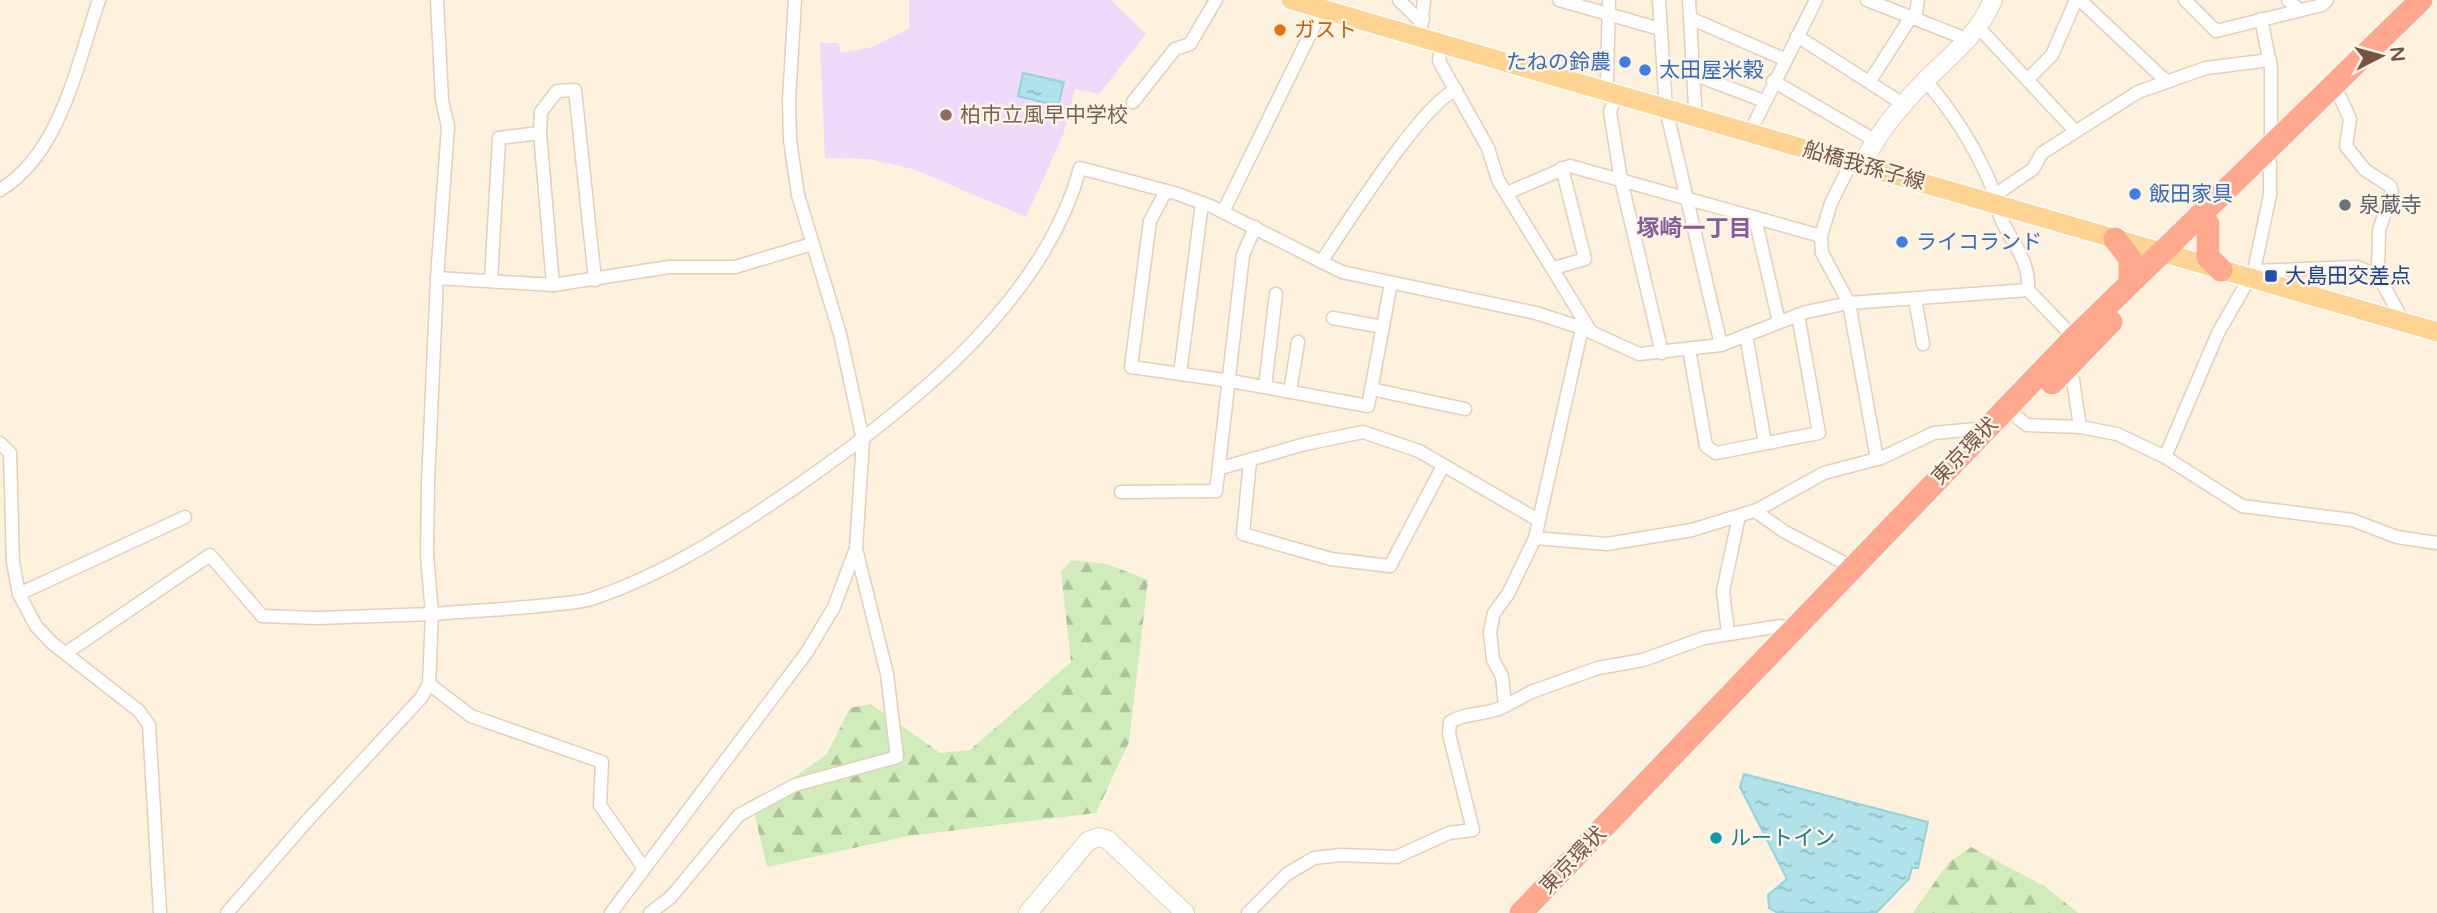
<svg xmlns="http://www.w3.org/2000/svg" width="2437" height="913" font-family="'Varela Round','Noto Sans JP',sans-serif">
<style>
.education{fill:#eedafa}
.forest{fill:url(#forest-firs)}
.water{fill:url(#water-ripples);stroke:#96d2dc;stroke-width:2}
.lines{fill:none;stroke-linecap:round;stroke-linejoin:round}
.street-casing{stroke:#e5cebc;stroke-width:15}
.secondary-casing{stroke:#eaceb8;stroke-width:20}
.primary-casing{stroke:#fff;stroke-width:22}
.highway-casing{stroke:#fff;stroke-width:25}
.street{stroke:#fff;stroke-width:12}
.secondary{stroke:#fff;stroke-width:18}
.primary{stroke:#ffd493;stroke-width:19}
.highway{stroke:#ffa88d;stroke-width:23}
.food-dot{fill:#e8710a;stroke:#fff4e5;stroke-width:2.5}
.shop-dot{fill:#3f7fe0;stroke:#fff4e5;stroke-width:2.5}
.education-dot{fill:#8d6e63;stroke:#fff4e5;stroke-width:2.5}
.worship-dot{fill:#6b7280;stroke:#fff4e5;stroke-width:2.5}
.transit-dot{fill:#1a4fb4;stroke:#fff4e5;stroke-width:2.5}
.culture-dot{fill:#0f9aa8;stroke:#fff4e5;stroke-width:2.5}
.labels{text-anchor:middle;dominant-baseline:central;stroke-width:5;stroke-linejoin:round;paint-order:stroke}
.food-label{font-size:21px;fill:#c56008;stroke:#fff4e5;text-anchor:start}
.shop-label{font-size:21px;fill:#366cbe;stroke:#fff4e5;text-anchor:start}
.education-label{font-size:21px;fill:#785e54;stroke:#fff4e5;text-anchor:start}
.street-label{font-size:21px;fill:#765444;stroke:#fff4e5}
.worship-label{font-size:21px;fill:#5b616d;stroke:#fff4e5;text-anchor:start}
.transit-label{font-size:21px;fill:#164399;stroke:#fff4e5;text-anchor:start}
.culture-label{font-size:21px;fill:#0d838f;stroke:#fff4e5;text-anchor:start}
.neighbourhood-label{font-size:23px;font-weight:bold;fill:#845e9a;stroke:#fff4e5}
</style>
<defs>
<pattern id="forest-firs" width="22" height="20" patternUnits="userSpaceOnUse" patternTransform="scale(1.75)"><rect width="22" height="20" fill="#d0ecbb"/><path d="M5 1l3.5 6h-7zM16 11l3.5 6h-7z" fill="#adc29a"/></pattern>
<pattern id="water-ripples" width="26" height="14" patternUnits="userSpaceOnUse" patternTransform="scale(1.75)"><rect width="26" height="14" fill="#b0e2e9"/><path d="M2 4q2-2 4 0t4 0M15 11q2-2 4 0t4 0" fill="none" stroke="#94babe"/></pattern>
</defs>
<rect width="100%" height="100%" fill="#fef1dd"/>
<path class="education" d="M909,0H1111L1146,34L1099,94L1075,89L1063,135L1026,217L913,169L868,159L825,158L820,43H838L841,53L872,47L909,29Z"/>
<g class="forest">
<path d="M1071,560L1107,564L1148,580L1129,742L1096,813L908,836L767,867L753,807L827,754L850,708L871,704L940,753L970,750L1071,662L1061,572Z"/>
<path d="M1971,847L2044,886L2078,913H1913L1948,863Z"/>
</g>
<g class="water">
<path d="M1023,73L1064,82L1058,106L1018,96Z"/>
<path d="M1744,774L1928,822L1918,868H1912L1909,879L1876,913H1778L1769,908L1768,895L1787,879L1740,787Z"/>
</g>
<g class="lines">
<g class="street-casing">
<g id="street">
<path d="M437,0L442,100L448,127L437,278L428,483L427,555L432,614C471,611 510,609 549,605C563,603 578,603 591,599C667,574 735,529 800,484C909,408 1044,302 1080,168L1178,194L1213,207L1342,272L1536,313L1582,328L1639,354L1721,345L1806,312L1849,303L2028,290L2074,338"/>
<path d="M1399,0L1418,19H1423"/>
<path d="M1559,0L1660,29"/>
<path d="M1659,0L1666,109L1721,345"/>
<path d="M1689,0L1695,107L1692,117"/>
<path d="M1867,0L1969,40"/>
<path d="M2080,0L2167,82"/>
<path d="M2185,0L2216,31L2322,5L2327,0"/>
<path d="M2288,0L2299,10"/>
<path d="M1690,18L1784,59"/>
<path d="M1915,19L1918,0"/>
<path d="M2261,19L2271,68V146"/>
<path d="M1979,28L2075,131"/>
<path d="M1797,36L1903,104"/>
<path d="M1420,39L1424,0"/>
<path d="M1441,46L1439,61L1488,148L1498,180L1591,332"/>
<path d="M1693,74L1764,101"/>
<path d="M1925,80C1952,111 1972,142 1989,180C1995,193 1996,209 2002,221C2014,245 2030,262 2028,290"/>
<path d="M2027,80L2052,55L2076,0"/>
<path d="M1773,81L1876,141"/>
<path d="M1870,81L1911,17"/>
<path d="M1603,92L1607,80L1609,0"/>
<path d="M1616,95L1610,112L1621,180L1662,353"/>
<path d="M2340,97L2350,119L2346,146L2365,170L2390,186L2392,192L2379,230L2378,275L2404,323"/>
<path d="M1133,102L1175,49L1190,44L1216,0"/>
<path d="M540,133L553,285"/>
<path d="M1749,134L1816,0"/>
<path d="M1851,163L1831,203L1821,236L1822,253L1849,303L1877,459"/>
<path d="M0,190C61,153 77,64 99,0"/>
<path d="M1166,191L1150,221L1131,367L1231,381L1368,406L1391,283"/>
<path d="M1507,193L1570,166L1821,236"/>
<path d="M1995,195L2033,169L2042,153L2138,92L2206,68L2270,60"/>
<path d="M1223,212L1322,10"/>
<path d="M1755,218L1779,322"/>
<path d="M1321,262C1345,227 1423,102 1456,90"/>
<path d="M1554,268L1585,259L1562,168"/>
<path d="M2254,271L2357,267L2378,275"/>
<path d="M2253,275L2270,195V163"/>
<path d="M437,278L553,285L669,267H735L812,244"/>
<path d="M491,281L499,138L540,133L541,112L557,91L575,90L595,280"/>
<path d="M1915,299L1923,344"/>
<path d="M1333,318L1383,327"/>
<path d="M1746,335L1765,443"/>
<path d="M1689,349L1706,446L1716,453L1819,433L1798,315"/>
<path d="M2064,371L2073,380L2080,427L2117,434L2165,457L2242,506L2352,520L2397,537L2437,543"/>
<path d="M1180,374L1202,203"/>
<path d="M1265,387L1276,294"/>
<path d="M1371,389L1465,409"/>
<path d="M1290,392L1298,342"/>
<path d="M2018,418L2027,425L2080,427"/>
<path d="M0,443L10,453L13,562L19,594L36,626L52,643L139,711L149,725L160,913"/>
<path d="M2165,457L2218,333L2249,279"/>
<path d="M1250,460L1243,534L1331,559L1390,566L1443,466"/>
<path d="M1221,468L1305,444L1363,432L1419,451L1538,520"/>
<path d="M1121,492L1216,491L1243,255L1255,227"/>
<path d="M1755,511L1785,532L1852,567"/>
<path d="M1535,538L1607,544L1692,530L1757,510L1824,473L1881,458L1934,433L1987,428"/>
<path d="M19,594L185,517"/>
<path d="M1728,633L1723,591L1739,516"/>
<path d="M66,653L210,555L262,616L317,618L432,614L429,684L421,698L306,822L227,913"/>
<path d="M429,684L471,716L602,762L600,805L643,867"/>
<path d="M1505,706L1531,692L1598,668L1643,660L1704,638L1781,626L1790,634"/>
<path d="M611,913L807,652L834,607L856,548L863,440L840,334L798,195L790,140L789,101L795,0"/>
<path d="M650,913L671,897L739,815L795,785L897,757L887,674L856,549"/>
<path d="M1248,913L1287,874L1314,858L1341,855L1396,857L1449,833L1473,830L1449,734L1450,722C1468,711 1487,716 1505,706L1502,676L1493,660L1490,632L1494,613L1508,594L1535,538L1582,328"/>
</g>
</g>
<g class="secondary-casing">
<g id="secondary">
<path d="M1861,166C1877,135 1899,107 1923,83C1950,55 1977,37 1993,0"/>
<path d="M1028,913L1088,841L1099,837L1108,840L1185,913"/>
</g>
</g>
<g class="primary-casing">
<path id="primary" d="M1291,0L2437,332"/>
</g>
<g class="highway-casing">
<g id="highway">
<path d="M2208,224V257L2221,270"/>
<path d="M2115,239L2130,259V283"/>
<path d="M2052,383L2111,322"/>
<path d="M1521,913L2074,338L2421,0"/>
</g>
</g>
<use href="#street" class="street"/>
<use href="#secondary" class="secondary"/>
<use href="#primary" class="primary"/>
<use href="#highway" class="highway"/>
</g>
<circle class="food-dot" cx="1280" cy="30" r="7"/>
<g class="shop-dot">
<circle cx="1625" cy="62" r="7"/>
<circle cx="1645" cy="70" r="7"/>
<circle cx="2135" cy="194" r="7"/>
<circle cx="1902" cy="242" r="7"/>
</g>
<circle class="education-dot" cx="946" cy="115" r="7"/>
<circle class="worship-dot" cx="2345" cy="205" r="7"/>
<rect class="transit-dot" x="2264" y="269" width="14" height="14" rx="3.5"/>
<circle class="culture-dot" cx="1716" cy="838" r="7"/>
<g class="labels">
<g class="food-label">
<text x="1294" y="30">ガスト</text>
</g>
<g class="shop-label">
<text x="1611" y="62" text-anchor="end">たねの鈴農</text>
<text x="1659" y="70">太田屋米穀</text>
<text x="2149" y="194">飯田家具</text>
<text x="1916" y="242">ライコランド</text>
</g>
<g class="education-label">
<text x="960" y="115">柏市立風早中学校</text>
</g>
<g class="street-label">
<text transform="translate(1864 166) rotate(16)">船橋我孫子線</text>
<text transform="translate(1965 451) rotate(-46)">東京環状</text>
<text transform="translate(1573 860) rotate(-46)">東京環状</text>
</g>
<g class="worship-label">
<text x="2359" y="205">泉蔵寺</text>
</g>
<g class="transit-label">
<text x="2285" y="276">大島田交差点</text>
</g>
<g class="culture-label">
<text x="1730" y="838">ルートイン</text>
</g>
<g class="neighbourhood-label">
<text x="1694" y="229">塚崎一丁目</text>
</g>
</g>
<g transform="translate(2381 56) rotate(84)" stroke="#fff4e5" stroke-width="5" paint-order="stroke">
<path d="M0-5L12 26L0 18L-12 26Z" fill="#765444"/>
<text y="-10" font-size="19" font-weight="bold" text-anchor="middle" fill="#765444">N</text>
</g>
</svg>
